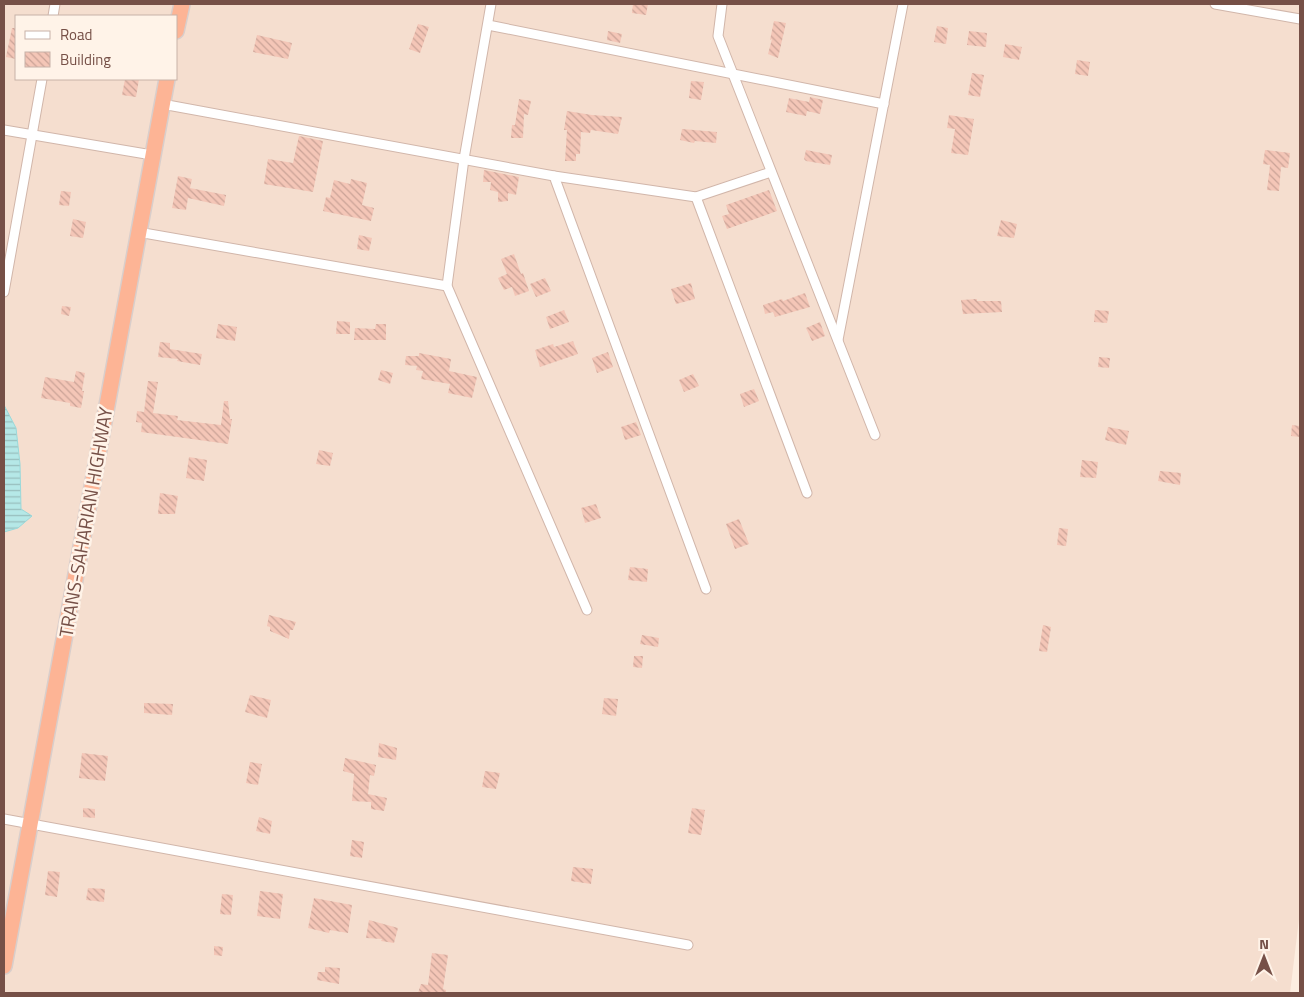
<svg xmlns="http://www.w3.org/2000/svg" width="1304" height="997" font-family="'Titillium Web',sans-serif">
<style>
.residential{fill:#f5decf;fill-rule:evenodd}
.water{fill:url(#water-rules);stroke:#9ad9da}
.building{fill:url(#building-back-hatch)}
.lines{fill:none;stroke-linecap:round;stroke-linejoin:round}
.minor-casing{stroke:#d1b6aa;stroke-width:11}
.trunk-casing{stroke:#d9cecb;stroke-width:18}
.minor{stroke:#fff;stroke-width:9}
.trunk{stroke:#fdb495;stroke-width:15}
.labels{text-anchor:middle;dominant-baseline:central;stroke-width:5;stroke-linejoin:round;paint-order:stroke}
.street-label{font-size:19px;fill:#765047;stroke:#fff3e8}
</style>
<defs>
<pattern id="water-rules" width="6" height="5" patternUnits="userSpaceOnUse" patternTransform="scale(1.25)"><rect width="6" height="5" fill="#b5e8e7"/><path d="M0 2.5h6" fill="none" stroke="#98bebd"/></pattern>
<pattern id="building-back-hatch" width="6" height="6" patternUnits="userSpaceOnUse" patternTransform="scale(1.25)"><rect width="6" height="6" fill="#f4c6b7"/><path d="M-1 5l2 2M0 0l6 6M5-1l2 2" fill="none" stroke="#caa397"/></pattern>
</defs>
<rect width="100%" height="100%" fill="#fdeee1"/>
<path class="residential" d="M4,4H1300V911L1290,993H4ZM16,16H176V79H16Z"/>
<path class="water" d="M4,405L16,428L20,464L21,509L32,516L18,528L4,532Z"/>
<g class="building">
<path d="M633,4H648L646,15L632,13Z"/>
<path d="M774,21L786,23L778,58L768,54L772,39L770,40Z"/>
<path d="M418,24L429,27L420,53L409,49Z"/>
<path d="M937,26L948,28L946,44L934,42Z"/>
<path d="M12,28H16V59L6,57Z"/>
<path d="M608,31L622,34L620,43L607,40Z"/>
<path d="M969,31L987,33L986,47L967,45Z"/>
<path d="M257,35L292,43L288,59L253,52Z"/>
<path d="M1005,44L1022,47L1019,60L1003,57Z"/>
<path d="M1077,60L1090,62L1088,76L1075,74Z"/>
<path d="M972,73L984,75L980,97L968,95Z"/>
<path d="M125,79H139L136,97L122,95Z"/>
<path d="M691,81L704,82L701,100L689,98Z"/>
<path d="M810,97L823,100L820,114L807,111L806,116L786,112L789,98L809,102Z"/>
<path d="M519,99L531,101L528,115L524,114L523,138H511L512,125H515Z"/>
<path d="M567,111L592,115L622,117L618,134L591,130L590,133L581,132L580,154H576V161H565L567,130H564Z"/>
<path d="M949,115L974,119L968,155L951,153L955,129L947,128Z"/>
<path d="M682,129L717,132L716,143L695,141L694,143L680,140Z"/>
<path d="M299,136L323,141L313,192L264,184L268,159L293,163Z"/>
<path d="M806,150L832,155L830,165L806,161L804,159Z"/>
<path d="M1265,150L1290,153L1288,168L1281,167L1279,191L1267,190L1270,165L1263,164Z"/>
<path d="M484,170L519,177L516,195L508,193V201L498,202V192L490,190L491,182H483Z"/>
<path d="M178,176L192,179L190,188L226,195L224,206L188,198L186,210L172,208Z"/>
<path d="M351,179L367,183L362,205L374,208L371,221L323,211L326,197L330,198L334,180L350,184Z"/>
<path d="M769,190L777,211L727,229L722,216L729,214L726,205Z"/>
<path d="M61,191L71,192L69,206L59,205Z"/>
<path d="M73,219L86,222L83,238L70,236Z"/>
<path d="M1001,220L1017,224L1014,238L997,236Z"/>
<path d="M359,235L372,238L369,251L357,249Z"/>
<path d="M514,254L521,274L523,273L529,291L515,296L512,287L504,290L498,278L507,274L501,259Z"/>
<path d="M545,278L551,291L536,297L530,284Z"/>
<path d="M691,283L695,299L676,304L671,289Z"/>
<path d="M805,293L810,307L775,317L773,312L765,314L763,305L782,299L783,301Z"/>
<path d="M977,299V301H1001L1002,312L963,314L961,300Z"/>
<path d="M62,306L71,307L69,316L61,314Z"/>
<path d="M564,310L569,322L550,329L546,317Z"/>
<path d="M1095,310L1109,311L1107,323L1094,322Z"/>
<path d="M337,321L350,322V334H336Z"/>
<path d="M820,322L825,336L812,341L806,328Z"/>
<path d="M218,324L237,327L235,341L216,338Z"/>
<path d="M376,324H386V340H354L355,328L375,329Z"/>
<path d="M573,341L578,354L540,367L535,350L553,344L554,347Z"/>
<path d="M160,342L170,343V349L202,354L200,365L177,361L178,359L158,357Z"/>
<path d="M608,352L613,367L597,373L592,358Z"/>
<path d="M419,353L451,359L449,371L477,377L472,398L448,393L450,384L421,379L423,371L416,370L417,366L405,365L406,356H419Z"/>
<path d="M1099,357L1110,358L1109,368L1098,367Z"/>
<path d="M381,370L393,373L390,384L378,380Z"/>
<path d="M76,371L85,373L82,391H84L81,408L70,406V403L41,398L45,377L74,382Z"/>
<path d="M693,374L699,386L684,392L679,380Z"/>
<path d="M148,381L158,382L153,413L178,416L177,420L221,425L224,401H228L230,419H232L228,444L141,432L142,423L136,422L137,411L144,412Z"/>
<path d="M754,389L759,401L744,407L740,394Z"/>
<path d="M636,422L641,435L625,440L621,427Z"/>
<path d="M1292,425L1300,426V437L1291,436Z"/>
<path d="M1108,427L1129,431L1126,445L1105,440Z"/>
<path d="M319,450L333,453L330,466L316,464Z"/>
<path d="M189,457L207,460L204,481L186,478Z"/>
<path d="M1082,460L1098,462L1096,478L1080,477Z"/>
<path d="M1160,471L1181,473L1180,485L1158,481Z"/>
<path d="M160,493L178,496L175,514H158Z"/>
<path d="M596,504L601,518L585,523L581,508Z"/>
<path d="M739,519L749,544L735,549L726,524Z"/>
<path d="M1059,528L1068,529L1066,546L1057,545Z"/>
<path d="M630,567L648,569L647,582L628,580Z"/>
<path d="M269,615L296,622L293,630H290L289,639L270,631V627L267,626Z"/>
<path d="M1043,625L1051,627L1047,652L1039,651Z"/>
<path d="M642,635L659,638L658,647L640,644Z"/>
<path d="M634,656H643L642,668L633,667Z"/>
<path d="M250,695L271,700L267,718L245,712Z"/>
<path d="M604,698L618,699L616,716L602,714Z"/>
<path d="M144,703L173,704L172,715L144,713Z"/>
<path d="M379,743L397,748L396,760L378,757Z"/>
<path d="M82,753L108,756L105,781L79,778Z"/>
<path d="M345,758L376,765L374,776L370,775L368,794L387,798L384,811L371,809V802L352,801L354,774L343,771Z"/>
<path d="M250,762L262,764L258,785L246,783Z"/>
<path d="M485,771L500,773L496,789L482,787Z"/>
<path d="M83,808L95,809V818L83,817Z"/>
<path d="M692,808L705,810L701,835L688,833Z"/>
<path d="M259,817L272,821L270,834L256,831Z"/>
<path d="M352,840L364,842L362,858L350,856Z"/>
<path d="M573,867L593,869L591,884L571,881Z"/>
<path d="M48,871L60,872L57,897L45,895Z"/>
<path d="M88,888L105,889L104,902L86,900Z"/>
<path d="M260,891L283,894L280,919L257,916Z"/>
<path d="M222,894L233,895L231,915L220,914Z"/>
<path d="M314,898L352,905L348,933L330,930L329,933L308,928Z"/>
<path d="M369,920L398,928L394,943L381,941L382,939L366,938Z"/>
<path d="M214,946L223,947L222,956L214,955Z"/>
<path d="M432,953L448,955L443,989L446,990V993H418L421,984L428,985Z"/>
<path d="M325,967L340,968L339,984L317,980L318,972H325Z"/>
</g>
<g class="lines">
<g class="minor-casing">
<g id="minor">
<path d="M491,4L464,159L447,286L587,610"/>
<path d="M722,4L718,36L875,435"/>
<path d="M1215,4L1300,19"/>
<path d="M53,16L55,4"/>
<path d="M488,25L884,104"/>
<path d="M162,104L554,176L706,589"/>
<path d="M4,130L152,155"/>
<path d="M554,176L696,197L771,172"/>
<path d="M696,197L807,493"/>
<path d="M138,232L447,286"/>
<path d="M4,292L42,79"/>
<path d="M838,340L903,4"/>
<path d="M4,819L688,945"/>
</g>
</g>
<g class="trunk-casing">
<g id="trunk">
<path d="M176,31L182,4"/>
<path d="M4,966L167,79"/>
</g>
</g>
<use href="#minor" class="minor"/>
<use href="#trunk" class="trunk"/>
</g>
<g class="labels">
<g class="street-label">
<text transform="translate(85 522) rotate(-80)">TRANS-SAHARIAN HIGHWAY</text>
</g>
</g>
<rect width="1304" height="997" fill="none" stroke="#765047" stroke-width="10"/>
<rect x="15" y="15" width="162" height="65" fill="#fff3e8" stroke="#c8b2a8"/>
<rect x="25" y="31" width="25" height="8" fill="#ffffff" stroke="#c8b2a8"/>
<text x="60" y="40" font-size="15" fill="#765047">Road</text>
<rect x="25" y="52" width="25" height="15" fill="url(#building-back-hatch)" stroke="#c8b2a8"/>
<text x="60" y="65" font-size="15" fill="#765047">Building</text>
<g transform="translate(1264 957)" stroke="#fff3e8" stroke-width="4" paint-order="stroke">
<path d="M0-4L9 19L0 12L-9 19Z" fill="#765047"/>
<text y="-8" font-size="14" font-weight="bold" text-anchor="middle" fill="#765047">N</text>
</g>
</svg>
